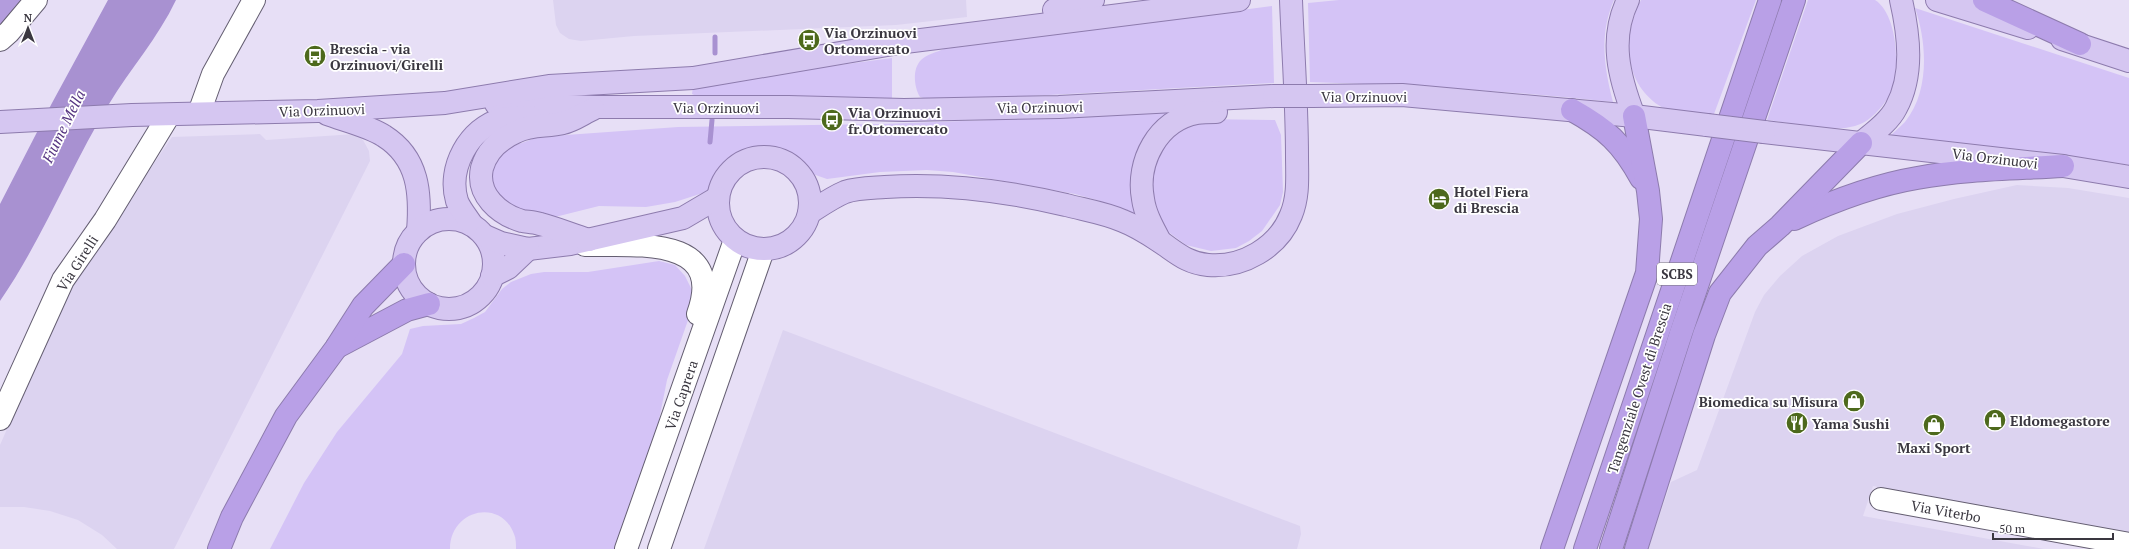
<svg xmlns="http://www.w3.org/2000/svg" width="2129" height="549" font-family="'PT Serif',serif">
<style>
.built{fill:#dcd3f0}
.green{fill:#d4c3f6}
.forest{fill:#b39cdd}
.water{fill:#a891d1}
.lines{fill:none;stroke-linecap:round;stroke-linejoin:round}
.stream{stroke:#a891d1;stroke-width:5}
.minor-casing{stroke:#645e71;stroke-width:24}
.major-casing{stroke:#8d7bad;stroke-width:24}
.highway-casing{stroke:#8d7bad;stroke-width:24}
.minor{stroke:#fff;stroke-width:22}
.major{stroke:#d5c6f1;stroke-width:22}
.highway{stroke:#b9a0e7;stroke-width:22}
.major-bridge-casing{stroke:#8d7bad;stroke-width:24;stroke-linecap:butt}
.major-bridge{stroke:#d5c6f1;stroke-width:22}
.labels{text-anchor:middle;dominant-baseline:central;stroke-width:3.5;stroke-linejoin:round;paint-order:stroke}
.shield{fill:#fff;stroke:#757379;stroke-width:1}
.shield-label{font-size:13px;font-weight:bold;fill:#3a3740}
.poi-label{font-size:14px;font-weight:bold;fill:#3a3740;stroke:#fff;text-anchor:start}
.street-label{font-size:14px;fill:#3a3740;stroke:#fff}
.water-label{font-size:15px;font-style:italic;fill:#553481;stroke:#fff}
</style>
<rect width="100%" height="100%" fill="#e7dff6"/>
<g class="built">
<path d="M553,0H966L967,17L896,25L634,36L581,41L569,39L560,33L556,25Z"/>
<path d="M260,134L266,140L355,134L363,140L369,151L370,161L174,549H117L102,535L78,520L50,511L24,507H0V445L69,288L172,137Z"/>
<path d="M2017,185L2068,188L2129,198V537L1873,486L1863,516L2044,549H1648L1671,482L1697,470L1755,312L1764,295L1780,276L1802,256L1838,236L1897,214L1954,199Z"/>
<path d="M783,330L1300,526L1301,534L1297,549H704Z"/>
</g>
<g class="green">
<path d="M1339,0H1614C1599,34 1604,67 1613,102C1512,91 1412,85 1310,82L1308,3Z"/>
<path d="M1641,0H1756L1714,114C1699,113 1683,115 1668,110C1659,107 1651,100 1644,92C1623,66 1626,28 1641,0Z"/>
<path d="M1808,0H1875C1898,14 1901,72 1890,94C1883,107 1870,122 1855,126C1830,133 1793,123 1767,120Z"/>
<path d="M1272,6L1274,83L973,99H927L920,97C914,87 912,69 921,60C927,54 937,52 944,49Z"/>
<path d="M1915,8L2129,78V165L2085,158L1889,137C1894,132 1900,127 1905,122C1930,91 1927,43 1915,8Z"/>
<path d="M892,58V98L698,97L692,94L693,87L697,84Z"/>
<path d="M1181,111L1160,123L1139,216L1100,201L1075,194L953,172L927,170L880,172L827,179L807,172L784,156L770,151L755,150L742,153L728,160L706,192L675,202L646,207L599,206L547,219L493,200L489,169L508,148L538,137L678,127L881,124L1105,116Z"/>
<path d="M1198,119L1275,120L1281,135L1283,192L1280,205L1262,231L1249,241L1236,248L1211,251L1186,245L1167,231L1159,220L1148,179L1163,141Z"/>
<path d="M659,261L675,265L685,276L692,290L693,306L667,380L658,425L615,549H516C516,544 516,538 514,534C501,498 450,509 450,549H270L304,483L337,432L402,354L410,329L423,326L461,324L474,318L485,312L502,289L511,282L531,274L544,272H588Z"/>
</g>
<path class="forest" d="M0,0H22L0,29Z"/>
<path class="water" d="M108,0H176C158,38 130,69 109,104C70,168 42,240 0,301V204L52,103Z"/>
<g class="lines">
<g class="stream">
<path d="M715,37V53"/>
<path d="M710,142L712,120"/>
</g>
<g class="minor-casing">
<g id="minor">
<path d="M0,40L9,32L36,0"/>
<path d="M199,113L213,74L254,0"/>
<path d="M585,245C632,246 727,234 698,314"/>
<path d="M0,419L63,280L105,220L169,115"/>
<path d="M1881,499L2129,544"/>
<path d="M626,549L735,240"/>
<path d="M659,549L763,250"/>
</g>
</g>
<g class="major-casing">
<g id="major">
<path d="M1628,0C1609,39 1619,77 1634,116"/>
<path d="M1937,0L2028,28"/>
<path d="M1054,10L1080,6L1093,0"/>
<path d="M2062,39L2129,61"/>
<path d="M1312,96L1402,95L1634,116L1707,125"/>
<path d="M496,104L596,107H788L904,110L1059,107L1274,96"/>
<path d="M327,114C343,120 369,126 384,136C419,158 421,194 418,231"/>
<path d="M0,122L132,115L318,111L445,103L549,86L693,78L905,42L1239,0"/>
<path d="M1764,132L2063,166L2129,177"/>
<path d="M1861,143C1873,133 1889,122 1896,108C1914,75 1909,35 1901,0"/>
<circle cx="764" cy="203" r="46"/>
<path d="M809,213C820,206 833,197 845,192C857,188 872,188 885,187C946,183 1007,191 1066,205C1085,210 1105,213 1123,221C1136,226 1147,233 1159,241C1176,252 1186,263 1208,265C1242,268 1278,248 1291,215C1299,196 1297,176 1297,156C1297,104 1293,52 1291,0"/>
<circle cx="449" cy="264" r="45"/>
<path d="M472,225C467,217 460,209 457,201C447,168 469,128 502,119C510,117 521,118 530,117"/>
<path d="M485,236L501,243L528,249L570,244L683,218L717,198"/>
<path d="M589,240C572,235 556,228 540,224C534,222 528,222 522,221C499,214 476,195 482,168C487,150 500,139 516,132C531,124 547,127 563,123C573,121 584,113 593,109"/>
<path d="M1160,241C1153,228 1145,214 1143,199C1136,162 1158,120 1197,113C1203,112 1210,112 1216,112"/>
<path d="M492,276L508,268L528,249"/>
</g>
</g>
<g class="highway-casing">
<g id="highway">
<path d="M1984,0L2080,44"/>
<path d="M1572,110C1606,129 1622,143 1641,178"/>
<path d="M1794,219C1833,201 1875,185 1917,178C1965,169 2014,169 2063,166"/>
<path d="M337,347L407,310L429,304"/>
<path d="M219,549L232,517L286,416L336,348L363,306L404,264"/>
<path d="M1552,549L1647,273L1651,219L1648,191L1634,116"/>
<path d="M1585,549L1770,0"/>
<path d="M1611,549L1681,333L1794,0"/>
<path d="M1636,549L1704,335L1720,293L1757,246L1780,226L1861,143"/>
</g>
</g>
<use href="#minor" class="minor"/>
<use href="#major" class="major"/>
<use href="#highway" class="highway"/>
<g class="major-bridge-casing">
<g id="major-bridge">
<path d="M1274,96H1312"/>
<path d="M1707,125L1764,132"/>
</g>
</g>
<use href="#major-bridge" class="major-bridge"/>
</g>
<defs>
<g id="bus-disc" transform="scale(1.15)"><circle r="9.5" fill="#4d691c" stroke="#fff"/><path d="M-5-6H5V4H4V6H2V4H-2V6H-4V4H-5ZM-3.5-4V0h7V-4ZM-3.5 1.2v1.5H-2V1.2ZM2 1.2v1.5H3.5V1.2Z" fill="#fff"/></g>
<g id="hotel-disc" transform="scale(1.15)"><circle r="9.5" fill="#4d691c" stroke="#fff"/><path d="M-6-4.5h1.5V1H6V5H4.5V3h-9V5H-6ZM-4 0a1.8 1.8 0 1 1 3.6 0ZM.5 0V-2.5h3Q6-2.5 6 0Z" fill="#fff"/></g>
<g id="shop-disc" transform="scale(1.15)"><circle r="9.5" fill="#4d691c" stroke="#fff"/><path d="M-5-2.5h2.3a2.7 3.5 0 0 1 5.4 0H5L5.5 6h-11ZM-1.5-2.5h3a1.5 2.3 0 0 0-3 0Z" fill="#fff"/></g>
<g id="restaurant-disc" transform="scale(1.15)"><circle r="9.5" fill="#4d691c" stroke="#fff"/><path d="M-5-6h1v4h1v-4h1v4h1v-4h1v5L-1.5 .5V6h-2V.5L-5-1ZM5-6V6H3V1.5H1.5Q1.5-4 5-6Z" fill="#fff"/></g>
</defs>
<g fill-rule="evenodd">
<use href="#bus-disc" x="809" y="40"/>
<use href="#bus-disc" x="315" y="56"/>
<use href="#bus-disc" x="832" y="120"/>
<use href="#hotel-disc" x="1439" y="199"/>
<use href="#shop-disc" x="1854" y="401"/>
<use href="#shop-disc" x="1995" y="420"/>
<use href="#restaurant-disc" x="1797" y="423"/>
<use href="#shop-disc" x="1934" y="425"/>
</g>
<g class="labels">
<rect class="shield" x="1657" y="263" width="40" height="22" rx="3"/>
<g class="shield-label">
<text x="1677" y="274">SCBS</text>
</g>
<g class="poi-label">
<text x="824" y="32">Via Orzinuovi<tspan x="824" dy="16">Ortomercato</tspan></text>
<text x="330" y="48">Brescia - via<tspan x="330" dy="16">Orzinuovi/Girelli</tspan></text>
<text x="848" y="112">Via Orzinuovi<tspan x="848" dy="16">fr.Ortomercato</tspan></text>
<text x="1454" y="191">Hotel Fiera<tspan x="1454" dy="16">di Brescia</tspan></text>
<text x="1838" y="401" text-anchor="end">Biomedica su Misura</text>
<text x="2010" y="420">Eldomegastore</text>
<text x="1812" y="423">Yama Sushi</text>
<text x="1934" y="447" text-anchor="middle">Maxi Sport</text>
</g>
<g class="street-label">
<text x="1364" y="96">Via Orzinuovi</text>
<text x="716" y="107">Via Orzinuovi</text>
<text transform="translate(1040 107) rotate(-1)">Via Orzinuovi</text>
<text transform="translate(322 110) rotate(-2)">Via Orzinuovi</text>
<text transform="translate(1995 158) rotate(7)">Via Orzinuovi</text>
<text transform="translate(77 263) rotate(-57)">Via Girelli</text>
<text transform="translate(1639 388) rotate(-72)">Tangenziale Ovest di Brescia</text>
<text transform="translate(681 395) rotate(-71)">Via Caprera</text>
<text transform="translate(1946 511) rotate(10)">Via Viterbo</text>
</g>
<g class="water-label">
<text transform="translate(63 126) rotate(-64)">Fiume Mella</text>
</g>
</g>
<g transform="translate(28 28)" stroke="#ffffff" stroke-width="3" paint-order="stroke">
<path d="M0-3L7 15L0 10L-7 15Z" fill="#3a3740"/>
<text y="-6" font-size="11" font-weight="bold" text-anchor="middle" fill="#3a3740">N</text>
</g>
<path d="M1993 533v6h120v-6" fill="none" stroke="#3a3740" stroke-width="2"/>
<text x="1999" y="533" font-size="12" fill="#3a3740" stroke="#ffffff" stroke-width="3" paint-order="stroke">50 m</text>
</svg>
